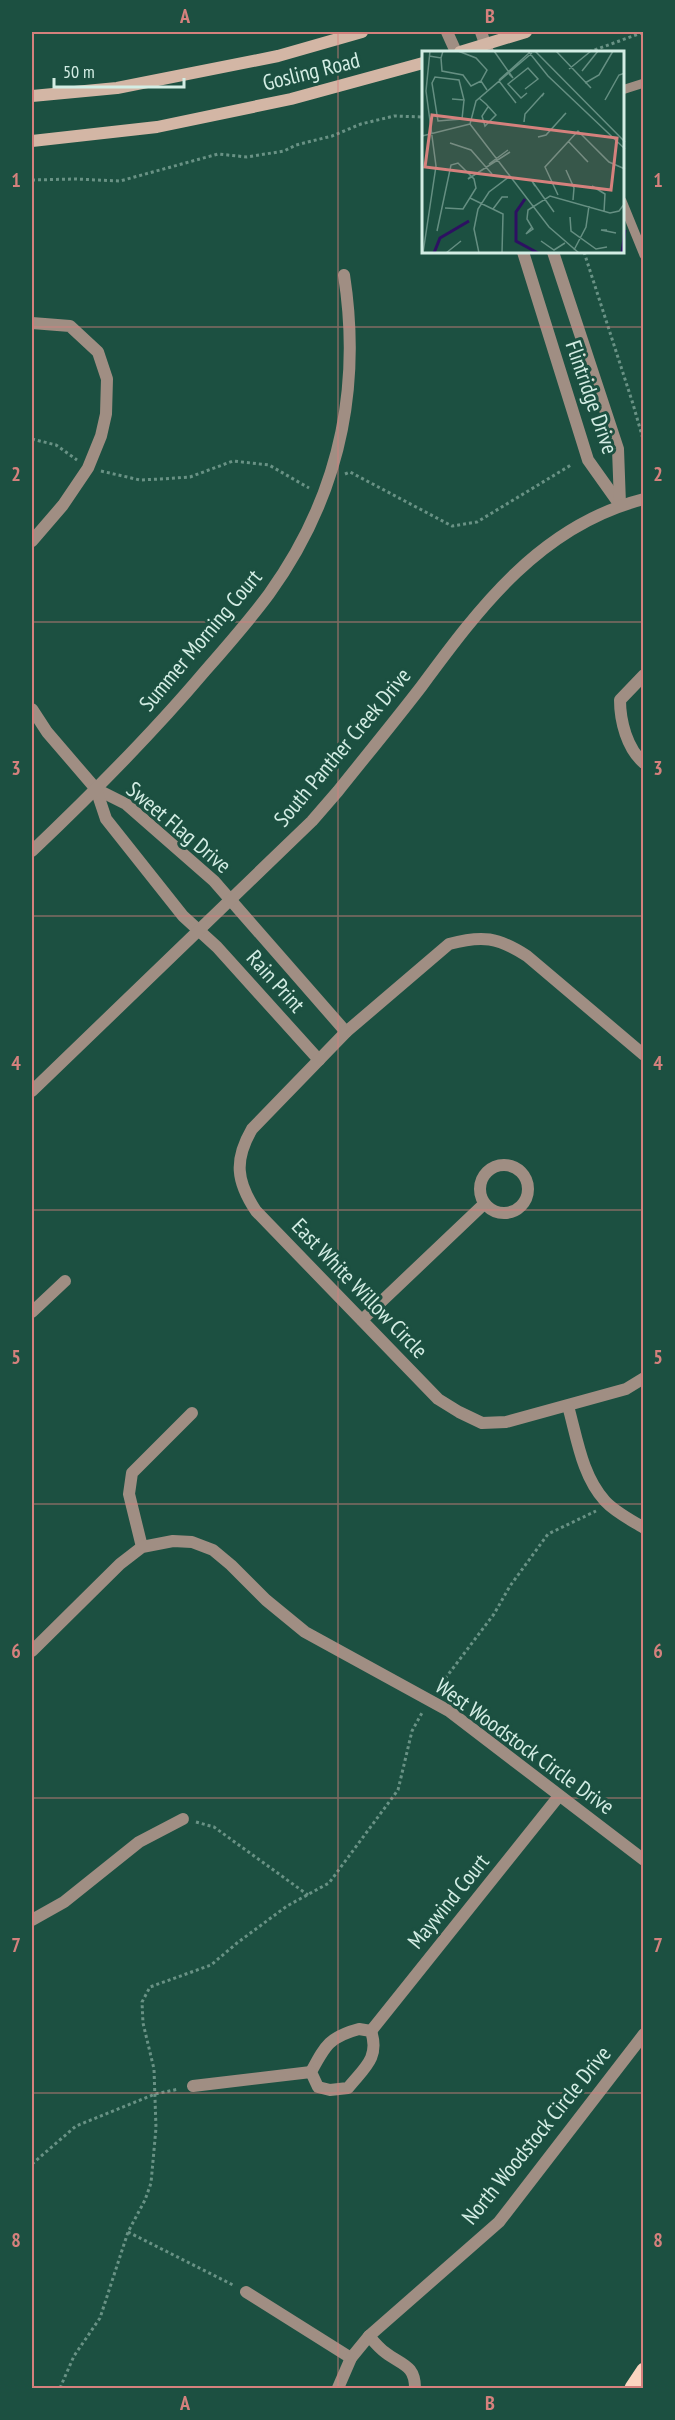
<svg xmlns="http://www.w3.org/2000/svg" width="675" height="2420" font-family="'PT Sans Narrow',sans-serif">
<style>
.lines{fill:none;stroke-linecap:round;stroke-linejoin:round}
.path{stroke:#699285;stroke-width:3;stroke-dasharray:3 3;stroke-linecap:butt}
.service{stroke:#a08e83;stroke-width:9}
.minor{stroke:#a08e83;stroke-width:12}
.tertiary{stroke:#a08e83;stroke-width:12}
.secondary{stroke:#d3b6a5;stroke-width:12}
.primary{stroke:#fbd5c0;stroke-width:15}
.grid{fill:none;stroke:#d5817d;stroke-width:1.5;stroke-opacity:0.55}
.labels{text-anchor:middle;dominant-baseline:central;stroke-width:6;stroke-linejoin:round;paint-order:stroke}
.street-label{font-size:22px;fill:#d3ede4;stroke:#1c5041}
.inset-river{fill:none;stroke:#2d1062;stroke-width:3}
.inset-road{fill:none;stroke:#658f82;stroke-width:1.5}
.view{fill:#d5817d;fill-opacity:0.15;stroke:#d5817d;stroke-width:3}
.inset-edge{fill:none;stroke:#d3ede4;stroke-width:3}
.neatline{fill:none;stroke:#d5817d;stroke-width:2}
.grid-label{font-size:20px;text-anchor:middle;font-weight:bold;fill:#d5817d}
</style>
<rect width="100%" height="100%" fill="#1c5041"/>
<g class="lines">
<g class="path">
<path d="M589,52L644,32"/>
<path d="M32,180L75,179L120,181L218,154L247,157L284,151L296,145L332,136L361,124L394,116L423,117"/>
<path d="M584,252L633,404L643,439"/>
<path d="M32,439L56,445L77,460"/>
<path d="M101,471L140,480L161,479L190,477L233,461L269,465L309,488"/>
<path d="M345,474L350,472L452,526L477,522L571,465"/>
<path d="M438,1688L494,1614L510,1586L548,1534L596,1511"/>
<path d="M196,1822L214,1827L308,1895"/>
<path d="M32,2164L76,2126L155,2094L179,2089"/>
<path d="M128,2232L233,2285"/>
<path d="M60,2388L74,2356L100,2318L128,2232L145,2200L151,2183L156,2128L154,2069L143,2023L142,2002L150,1987L211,1965L237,1943L287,1906L329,1883L398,1790L412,1731L423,1711"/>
</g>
<g class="service">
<path d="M622,90L644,83"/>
<path d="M622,201L644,255"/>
</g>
<g class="minor">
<path d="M32,323L70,326L98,352L107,379L106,414L101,436L88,468L63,505L32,541"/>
<path d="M644,675L620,700C620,721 627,749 644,763"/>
<path d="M32,709L47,732L96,789L126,804L214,881L346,1032"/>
<path d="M96,789L106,819L183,916L217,947L319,1060"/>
<path d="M32,851C92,794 151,735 205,671C227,646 249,621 269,594C338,498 362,391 344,275"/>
<path d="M644,1055L527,956C498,937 482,935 449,944L346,1032L252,1129C234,1160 236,1181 256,1211L438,1399L459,1412L482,1423L506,1422L626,1389L644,1378"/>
<circle cx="504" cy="1189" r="24"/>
<path d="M32,1312L65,1281"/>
<path d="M362,1320L484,1204"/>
<path d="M568,1406C577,1438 582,1476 605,1501C615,1512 631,1520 644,1528"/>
<path d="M142,1547L129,1494L132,1473L192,1413"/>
<path d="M32,1651L120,1564L142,1547L173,1541L192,1542L213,1550L231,1565L266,1600L305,1632L449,1711L644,1860"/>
<path d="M32,1920L64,1902L139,1842L183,1819"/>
<path d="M359,2029L371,2031C380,2058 364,2068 348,2088L330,2090L318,2087L311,2072C325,2046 329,2037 359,2029Z"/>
<path d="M371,2031L559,1796"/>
<path d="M193,2086L311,2072"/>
<path d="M246,2292L351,2358"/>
<path d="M369,2336C374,2342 380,2349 386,2353C402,2365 415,2365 415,2388"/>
<path d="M338,2388L351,2358L369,2336L499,2222L644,2034"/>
</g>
<g class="tertiary">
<path d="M447,32L456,52"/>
<path d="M481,32L488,52"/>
<path d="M523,252L588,460L620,505"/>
<path d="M553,252L618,449L620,504"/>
<path d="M32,1091L312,821L338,791C366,756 394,722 421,687C480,607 541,525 644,499"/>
</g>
<g class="secondary">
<path d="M460,52L526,32"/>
<path d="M32,96L117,88L278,56L362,32"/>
<path d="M32,141L157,127L291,99L423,63"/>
</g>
<path class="primary" d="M632,2388L644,2370"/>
</g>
<path class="grid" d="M338,32V2388M32,327H644M32,622H644M32,916H644M32,1210H644M32,1504H644M32,1798H644M32,2093H644"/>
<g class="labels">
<g class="street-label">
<text transform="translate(311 71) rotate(-14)">Gosling Road</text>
<text transform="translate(592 397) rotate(71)">Flintridge Drive</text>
<text transform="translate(200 640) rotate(-50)">Summer Morning Court</text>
<text transform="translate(342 747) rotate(-50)">South Panther Creek Drive</text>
<text transform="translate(179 827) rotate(40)">Sweet Flag Drive</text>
<text transform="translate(276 981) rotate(48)">Rain Print</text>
<text transform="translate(360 1288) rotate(46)">East White Willow Circle</text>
<text transform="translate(525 1746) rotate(36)">West Woodstock Circle Drive</text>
<text transform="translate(448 1901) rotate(-51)">Maywind Court</text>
<text transform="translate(536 2135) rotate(-51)">North Woodstock Circle Drive</text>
</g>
</g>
<g transform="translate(422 51)">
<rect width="202" height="202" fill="#1c5041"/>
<path class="inset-river" d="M103,148L94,161V190L116,202M12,202L18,187L47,170M200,202L203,179"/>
<path class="inset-road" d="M36,0L54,7L65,19L59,30L65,39M72,0L91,27L87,23M106,0L126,25L203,98M113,0L203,91M134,0L169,37M110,2L54,50L48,73L127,176L157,202M7,5L19,7L21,0M19,7L20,20L41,24L49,35L59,30M147,18L169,0M160,20L176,0M77,29L107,2M77,30L94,52M163,32L177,24L191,0M103,38L116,28L106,17L86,33L99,47L105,42M57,47L64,53L74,64L63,75L60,65L66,56M30,48L42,49L37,29L13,26L10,32L16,70L40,68L42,49M183,49L197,24L203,22M102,71L103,63L122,42L120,45M0,85L48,73M116,86L124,84L144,62L141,65M146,90L166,111L162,107M28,92L49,99L70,123M67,113L86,99M144,119L152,137L151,149M49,125L46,128L88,101M113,135L110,130L132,161M170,135L183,143L182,161M136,144L123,116L156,80L187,111L203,118M48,147L81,163L80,202M71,158L80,146H86M148,166L149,180L174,198L185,196M110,176L104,183L111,178L105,168L106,159L128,145L188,162L197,160L203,152M185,179H179L194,182M15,180L29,114L36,112L52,128L54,137L41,158L23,157M119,190L132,199L143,192M152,199L164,176L167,155M1,202L14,115L4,40L8,0M24,202L39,190M57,202L52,178L56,158L67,141L88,125"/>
<path class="view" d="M10,64L195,87L189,139L3,116Z"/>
<rect width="202" height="202" class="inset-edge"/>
</g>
<rect width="675" height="2420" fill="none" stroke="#1c5041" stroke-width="66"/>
<path d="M54 78v9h130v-9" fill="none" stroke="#d3ede4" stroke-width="3"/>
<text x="63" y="78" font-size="18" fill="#d3ede4" stroke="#1c5041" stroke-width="4.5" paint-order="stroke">50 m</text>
<rect x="33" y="33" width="609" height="2354" class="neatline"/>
<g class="grid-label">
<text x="185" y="23">A</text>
<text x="490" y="23">B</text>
<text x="16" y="187">1</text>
<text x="658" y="187">1</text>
<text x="16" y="481">2</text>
<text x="658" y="481">2</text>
<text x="16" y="775">3</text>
<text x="658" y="775">3</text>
<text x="16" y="1070">4</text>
<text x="658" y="1070">4</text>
<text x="16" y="1364">5</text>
<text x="658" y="1364">5</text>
<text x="16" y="1658">6</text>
<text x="658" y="1658">6</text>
<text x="16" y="1952">7</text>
<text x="658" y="1952">7</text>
<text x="16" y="2247">8</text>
<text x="658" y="2247">8</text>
<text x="185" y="2410">A</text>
<text x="490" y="2410">B</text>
</g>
</svg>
